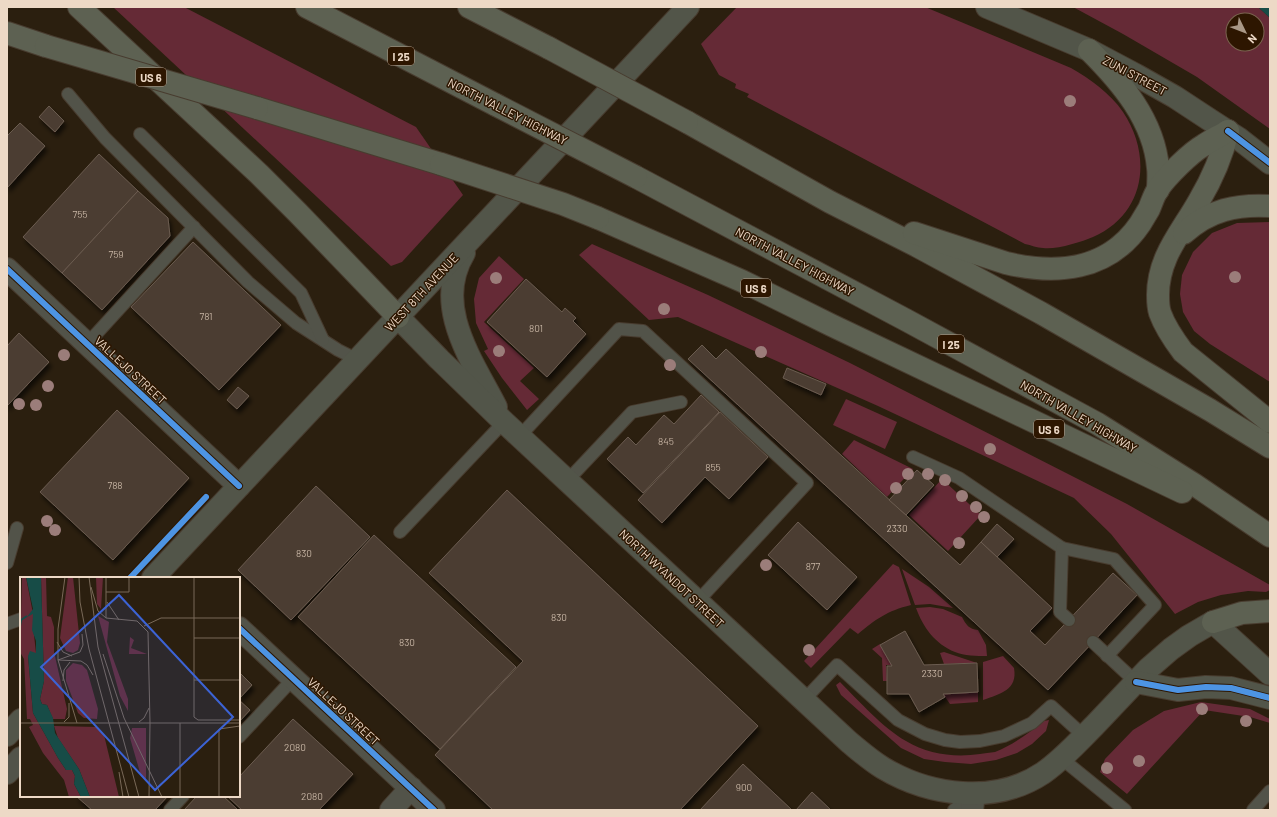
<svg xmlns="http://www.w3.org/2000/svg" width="1277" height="817" font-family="Barlow,sans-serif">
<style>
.green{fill:#652a36;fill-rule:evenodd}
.water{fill:#174c47}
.building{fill:#4b3c31;stroke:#6b5c50;filter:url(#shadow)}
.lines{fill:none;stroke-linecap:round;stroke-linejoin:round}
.lane-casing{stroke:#483c2f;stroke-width:14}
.street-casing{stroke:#483c2f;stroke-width:24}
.secondary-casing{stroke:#483c2f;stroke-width:24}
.highway-casing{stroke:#483c2f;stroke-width:24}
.lane{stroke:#525349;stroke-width:12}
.street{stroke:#525349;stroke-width:22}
.secondary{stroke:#525549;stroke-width:22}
.highway{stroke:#5d6152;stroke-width:22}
.highway-bridge-casing{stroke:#483c2f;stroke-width:24;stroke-linecap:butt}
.highway-bridge{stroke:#5d6152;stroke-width:22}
.cycleway-casing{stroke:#2d1600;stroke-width:8}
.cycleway{stroke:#4d94e3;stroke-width:6}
.tree{fill:#9b7d7a}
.labels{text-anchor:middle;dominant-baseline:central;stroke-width:3;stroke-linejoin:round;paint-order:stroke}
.number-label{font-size:10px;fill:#c4b2a1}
.shield{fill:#2d1600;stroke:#b39e8b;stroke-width:1}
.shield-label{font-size:11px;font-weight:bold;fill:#edd9c6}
.street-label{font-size:12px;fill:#edd9c6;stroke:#2d1600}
.inset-river{fill:none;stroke:#174c47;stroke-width:2}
.inset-road{fill:none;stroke:#796958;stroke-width:1}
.view{fill:#3c63d5;fill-opacity:0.15;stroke:#3c63d5;stroke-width:2}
.inset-edge{fill:none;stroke:#edd9c6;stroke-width:2}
</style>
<defs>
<filter id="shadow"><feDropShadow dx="2.5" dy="4.5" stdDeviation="2" flood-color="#0009"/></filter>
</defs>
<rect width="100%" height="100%" fill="#2b1f0f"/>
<g class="green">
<path d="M113,7H184L416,127L463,195L402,262L391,266Z"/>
<path d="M737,7H925L1071,68C1090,79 1110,93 1123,112C1153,157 1145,214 1093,237C1081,242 1056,250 1043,248C1037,248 1031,245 1025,244L747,97L749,94L735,88L736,84L719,75L701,44Z"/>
<path d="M1073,7H1258L1270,18V129L1197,77L1123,34ZM1233,20H1257V44H1233Z"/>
<path d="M1270,222V382L1210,344L1194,331L1183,312L1180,294L1182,275L1193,252L1212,233L1237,223Z"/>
<path d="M592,244L708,295L850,363L1127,504L1270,585V590L1266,592L1248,591L1221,595L1198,602L1175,614L1111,534L1074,498L878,406L678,317L649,320L579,255Z"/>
<path d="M499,256L524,279L484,322L534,368L520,381L539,399L527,410L502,378L484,351L488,349L476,323L474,299L479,278Z"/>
<path d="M846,399L897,422L885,449L833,425Z"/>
<path d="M854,440L913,469L887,497L842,454Z"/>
<path d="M942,479L981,515L948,551L909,515Z"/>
<path d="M893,564L899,567L911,605C887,611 876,619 858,634L850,628L811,668L804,661Z"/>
<path d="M902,569L929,587L953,608L930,604L915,605Z"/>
<path d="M930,607L943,609L962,617C966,625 969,629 978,630L986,645L987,656C977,656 964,656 955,652C935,644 923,627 916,608Z"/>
<path d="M880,644L892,665H886L887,681H883L882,658L872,649Z"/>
<path d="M944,652L977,663L944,664L940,653Z"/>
<path d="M1003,656L1014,668C1018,690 1000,694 983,700V662Z"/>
<path d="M840,682C859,701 883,728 906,741C928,754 954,758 980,754C984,753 990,753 995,752C1013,745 1029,733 1044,721L1049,720L1046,731L1032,744L1017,753L996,760L971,764L945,762L924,759L901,748L884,733L841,695L836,685Z"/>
<path d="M978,692V702L950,704L943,694Z"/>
<path d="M1201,702L1250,709L1270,719V723L1250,717L1204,710L1127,794L1100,772L1105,759L1133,730L1164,711Z"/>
</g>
<path class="water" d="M1258,7H1270V18Z"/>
<g class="building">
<path d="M49,106L64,121L55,132L39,117Z"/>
<path d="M20,123L45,146L7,188V136Z"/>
<path d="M99,154L138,191L62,273L23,237Z"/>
<path d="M138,191L168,218L170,236L102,310L62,273Z"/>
<path d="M193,242L281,325L219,390L131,307Z"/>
<path d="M526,279L562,312L565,308L576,318L573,321L586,334L547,377L487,322Z"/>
<path d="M19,333L49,362L7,406V346Z"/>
<path d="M702,345L716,359L726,349L960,565L981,542L1052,608L1030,631L1045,645L1113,573L1137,595L1048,690L688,359Z"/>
<path d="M787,368L826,384L821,395L783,378Z"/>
<path d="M238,387L249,396L237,409L227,400Z"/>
<path d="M701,395L719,412L643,493L607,459L628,437L636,445L664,415L674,424Z"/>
<path d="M117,410L189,478L113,560L40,492Z"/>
<path d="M720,412L768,457L729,499L705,477L662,523L638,500Z"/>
<path d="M917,470L934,485L906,515L889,500Z"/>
<path d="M316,486L370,537L291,620L238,570Z"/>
<path d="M507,490L758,726L680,810H493L435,755L523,661L429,573Z"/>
<path d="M798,522L857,577L827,610L768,555Z"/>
<path d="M997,524L1014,539L997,557L981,542Z"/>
<path d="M374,535L516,667L440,749L298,617Z"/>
<path d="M905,631L924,665L977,663L978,692L943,694L945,697L919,712L909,694H887V666H892L880,645Z"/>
<path d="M239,672L252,685L239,699Z"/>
<path d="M239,700L250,710L239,722Z"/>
<path d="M293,719L353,774L319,810H242L227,796H239V777Z"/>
<path d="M743,764L792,810H700Z"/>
<path d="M812,792L831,810H796Z"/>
<path d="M76,796H168L155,810H134L133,809L132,810H92Z"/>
<path d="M197,796H223L238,810H184Z"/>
</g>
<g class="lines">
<g class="lane-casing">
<g id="lane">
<path d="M68,94L105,138L248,282L296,323L338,350L358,360"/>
<path d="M140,134L301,293L323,340"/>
<path d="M87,344L194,227"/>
<path d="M519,437L619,329L643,331L807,483L697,602"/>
<path d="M913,457L959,478L1062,548L1060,612L1069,620"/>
<path d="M567,481L632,412L681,402"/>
<path d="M400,532L504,422"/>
<path d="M1062,548L1114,559L1155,605L1107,656"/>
<path d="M7,563L17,528"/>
<path d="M7,624L21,619"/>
<path d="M1093,642L1136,682"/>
<path d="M804,700L837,665L898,720L925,734L945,740L960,742L980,741L1004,736L1032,723L1051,706L1084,736"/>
<path d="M239,737L293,679"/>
<path d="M1061,758L1125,810"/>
<path d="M170,810L183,796"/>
<path d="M954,810L974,794"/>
<path d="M1253,810L1270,791"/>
</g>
</g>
<g class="street-casing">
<g id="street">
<path d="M7,269L239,486"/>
<path d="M239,628L434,810"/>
<path d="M7,773L21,758"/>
<path d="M391,810L411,788"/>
<path d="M972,810L974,794"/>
</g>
</g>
<g class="secondary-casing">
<g id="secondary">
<path d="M987,7L1089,50L1136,75L1175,97L1210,120L1238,138L1270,163"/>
<path d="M464,253C432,306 472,360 496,407"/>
<path d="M398,317L439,359L504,422L849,742C860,751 870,760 883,768C930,796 995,805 1043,773C1062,760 1078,742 1094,726C1112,707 1130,688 1148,669L1171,649L1189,636L1213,622L1270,674"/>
<path d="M153,578L688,7"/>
<path d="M1136,682L1178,690L1206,687L1231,688L1270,698"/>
<path d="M7,735L21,720"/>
</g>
</g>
<g class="highway-casing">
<g id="highway">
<path d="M79,7L259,174L298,213L398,317"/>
<path d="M307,7L496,105"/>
<path d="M469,7L549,48"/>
<path d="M7,33L46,46"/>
<path d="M1089,50C1121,82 1154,120 1158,168C1159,175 1158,183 1158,190"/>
<path d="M257,108L441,164"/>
<path d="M687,122L830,202L917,246L1041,313L1210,410L1270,447"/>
<path d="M1228,131C1222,156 1212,179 1199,201C1181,233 1158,257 1158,295C1158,301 1158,307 1160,313C1165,327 1174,340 1183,352L1270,422"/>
<path d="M636,177L906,320L1098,424L1195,485L1270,536"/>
<path d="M598,218L742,281L831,325L1182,492"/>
<path d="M914,233L1006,263C1056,275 1108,271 1140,224C1143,219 1146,214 1149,209C1152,202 1154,195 1158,189C1167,176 1190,153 1204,145C1211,140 1220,136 1228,131"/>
<path d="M1184,233C1209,210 1237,204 1270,206"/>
<path d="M1213,622L1242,613L1270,611"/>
</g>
</g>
<use href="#lane" class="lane"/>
<use href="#street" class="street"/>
<use href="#secondary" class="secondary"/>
<use href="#highway" class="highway"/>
<g class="highway-bridge-casing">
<g id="highway-bridge">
<path d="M46,46L257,108"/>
<path d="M549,48L687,122"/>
<path d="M496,105L636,177"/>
<path d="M441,164L563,204L598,218"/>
</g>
</g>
<use href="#highway-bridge" class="highway-bridge"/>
<g class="cycleway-casing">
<g id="cycleway">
<path d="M1228,131L1270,163"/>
<path d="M7,269L239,486"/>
<path d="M130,578L206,497"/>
<path d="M239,628L434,810"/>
<path d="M1136,682L1178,690L1206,687L1231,688L1270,698"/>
</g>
</g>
<use href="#cycleway" class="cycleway"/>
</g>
<g class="tree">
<circle cx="1070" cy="101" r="6"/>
<circle cx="1235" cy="277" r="6"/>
<circle cx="496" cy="278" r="6"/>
<circle cx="664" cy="309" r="6"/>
<circle cx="499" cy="351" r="6"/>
<circle cx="761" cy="352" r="6"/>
<circle cx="64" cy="355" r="6"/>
<circle cx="670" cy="365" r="6"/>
<circle cx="48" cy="386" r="6"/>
<circle cx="19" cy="404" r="6"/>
<circle cx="36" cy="405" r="6"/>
<circle cx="990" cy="449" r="6"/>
<circle cx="908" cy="474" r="6"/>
<circle cx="928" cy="474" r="6"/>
<circle cx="945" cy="480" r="6"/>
<circle cx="896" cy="488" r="6"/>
<circle cx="962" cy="496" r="6"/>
<circle cx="976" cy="507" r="6"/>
<circle cx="984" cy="517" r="6"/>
<circle cx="47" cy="521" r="6"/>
<circle cx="55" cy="530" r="6"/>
<circle cx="959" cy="543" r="6"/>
<circle cx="766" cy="565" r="6"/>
<circle cx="809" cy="650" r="6"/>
<circle cx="1202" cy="709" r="6"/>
<circle cx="1246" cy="721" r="6"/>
<circle cx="1139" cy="761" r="6"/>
<circle cx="1107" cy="768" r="6"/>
</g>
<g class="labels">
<g class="number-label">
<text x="80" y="214">755</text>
<text x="116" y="254">759</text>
<text x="206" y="316">781</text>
<text x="536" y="328">801</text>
<text x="666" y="441">845</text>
<text x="713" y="467">855</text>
<text x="115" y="485">788</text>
<text x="897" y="528">2330</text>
<text x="304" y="553">830</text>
<text x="813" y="566">877</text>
<text x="559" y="617">830</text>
<text x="407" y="642">830</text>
<text x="932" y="673">2330</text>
<text x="295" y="747">2080</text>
<text x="744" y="787">900</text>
<text x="312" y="796">2080</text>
</g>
<g class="shield">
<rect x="388" y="47" width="26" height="18" rx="3"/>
<rect x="136" y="68" width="30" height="18" rx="3"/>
<rect x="741" y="279" width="30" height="18" rx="3"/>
<rect x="938" y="335" width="26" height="18" rx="3"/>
<rect x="1034" y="420" width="30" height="18" rx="3"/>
</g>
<g class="shield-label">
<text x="401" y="56">I 25</text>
<text x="151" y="77">US 6</text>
<text x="756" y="288">US 6</text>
<text x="951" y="344">I 25</text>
<text x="1049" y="429">US 6</text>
</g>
<g class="street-label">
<text transform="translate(1135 75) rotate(28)">ZUNI STREET</text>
<text transform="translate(508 111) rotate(27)">NORTH VALLEY HIGHWAY</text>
<text transform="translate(795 261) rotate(28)">NORTH VALLEY HIGHWAY</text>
<text transform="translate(421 292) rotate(-47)">WEST 8TH AVENUE</text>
<text transform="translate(131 370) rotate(43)">VALLEJO STREET</text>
<text transform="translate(1079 416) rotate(30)">NORTH VALLEY HIGHWAY</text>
<text transform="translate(672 578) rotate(43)">NORTH WYANDOT STREET</text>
<text transform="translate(344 711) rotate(43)">VALLEJO STREET</text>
</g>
</g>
<g transform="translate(20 577)">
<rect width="220" height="220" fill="#2b1f0f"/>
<path d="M2,0H6L14,42L13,49L16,76L8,79L13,136L38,181L46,193H52L55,199L54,207L61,220H49L44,203L23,176L9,150L13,148L10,142H7L4,82L0,75ZM21,0H26L27,39L31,40L34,50V75L47,132L45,142H33L27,128L22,127L20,122L24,104ZM48,0H53L60,66L58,73L53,76L46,74L40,61ZM76,0H83L81,32L77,27ZM78,39L89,45L87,65L108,122V134L100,119ZM110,60L114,63L111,71L127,77H109ZM53,86L62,88L67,93L78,132L77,142L64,141L58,136L46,104V93ZM34,149L78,150L84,158L99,220H70L59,192L38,161ZM112,151H126V203L121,199L110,161Z" fill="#652a36"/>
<path d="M6,0H21L24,104L20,122L22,127L27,128L33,141L35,156L59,192L70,220H61L54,207L55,199L52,193H46L38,181L13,136L8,79L10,74L16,76V64L12,53L13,37L7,40L13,32Z" fill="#174c47"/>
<path class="inset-river" d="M0,49L1,43L7,39"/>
<path class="inset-road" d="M59,0L60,25L69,72L109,220M69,0L78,70L119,220M86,0V41M174,0V140L178,143H220M71,10L78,34L86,41M86,15H109V0M87,25L99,43M86,41L117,44L128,55L130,146M124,49L141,41H220M174,61H220M37,65L43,75L52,79M83,77L104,141L142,220M38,83V52L45,0M38,83L57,146M38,83L60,75L63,68L62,57M38,83L61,84L67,88L73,98M174,103H220M43,104L44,93L50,85M44,145L49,140V126M119,145L124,141L129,131M0,146H220M160,146V220M99,195L103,220M129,220L130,146M199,220V152L220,149"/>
<path class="view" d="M99,18L213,140L135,213L21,90Z"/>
<rect width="220" height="220" class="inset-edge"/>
</g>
<rect width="1277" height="817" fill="none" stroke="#edd9c6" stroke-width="16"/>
<g transform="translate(1245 32) rotate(133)"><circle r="19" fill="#2d1600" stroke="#7a644f"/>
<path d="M0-3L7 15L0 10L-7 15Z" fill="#a99886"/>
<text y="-6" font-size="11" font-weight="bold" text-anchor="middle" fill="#edd9c6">N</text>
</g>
</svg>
